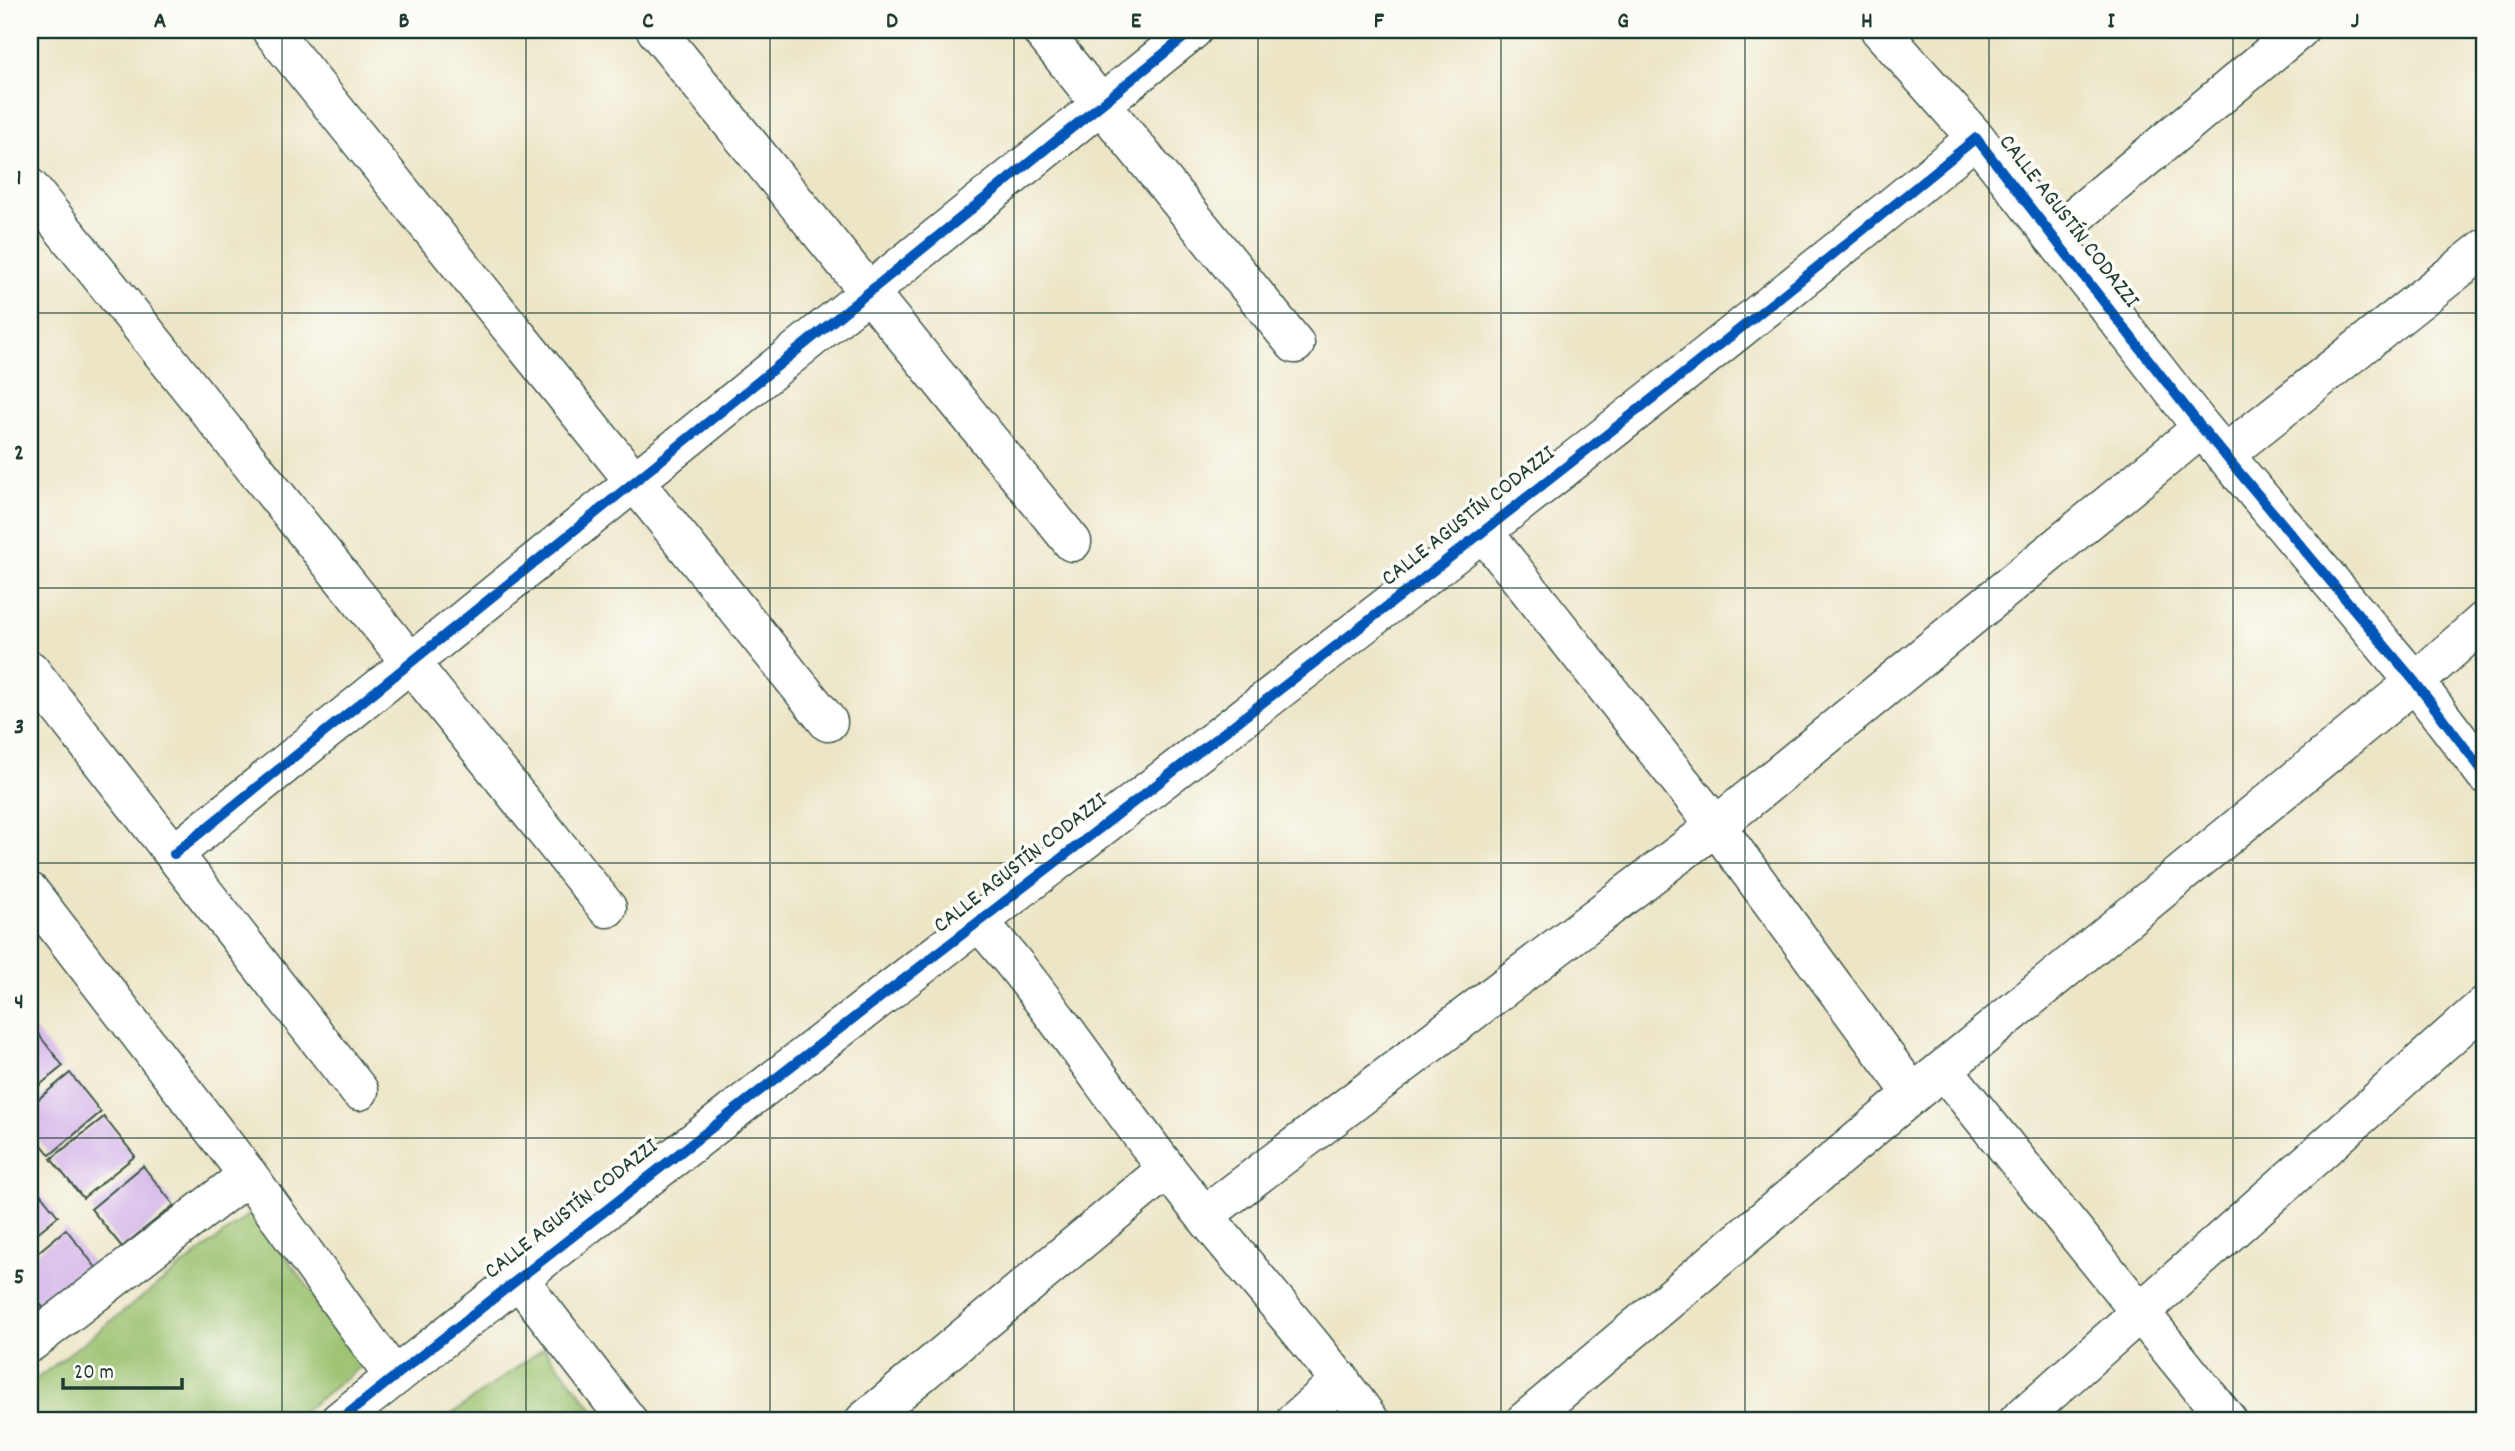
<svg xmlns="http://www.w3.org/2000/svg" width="2515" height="1451" font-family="Dekko,sans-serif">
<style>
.green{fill:#99c06c;stroke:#5c7e50;stroke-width:2}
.building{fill:#cface7}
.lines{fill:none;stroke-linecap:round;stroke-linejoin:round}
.minor-casing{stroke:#3e564a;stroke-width:41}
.minor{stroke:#fff;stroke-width:38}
.cycleway-casing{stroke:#fdfcf7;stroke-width:15}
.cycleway{stroke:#0057b8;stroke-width:10}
.grid{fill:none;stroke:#1f3d34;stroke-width:2;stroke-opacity:0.55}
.labels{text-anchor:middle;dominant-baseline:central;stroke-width:7;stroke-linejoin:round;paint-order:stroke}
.street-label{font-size:23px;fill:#1f3d34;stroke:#fdfcf7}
.neatline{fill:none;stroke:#1f3d34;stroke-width:2.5}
.grid-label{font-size:23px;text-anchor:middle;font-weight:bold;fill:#1f3d34}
</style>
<rect width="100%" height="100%" fill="#fdfcf7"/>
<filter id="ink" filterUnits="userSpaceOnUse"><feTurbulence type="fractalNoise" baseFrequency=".0143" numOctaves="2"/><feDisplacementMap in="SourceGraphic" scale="14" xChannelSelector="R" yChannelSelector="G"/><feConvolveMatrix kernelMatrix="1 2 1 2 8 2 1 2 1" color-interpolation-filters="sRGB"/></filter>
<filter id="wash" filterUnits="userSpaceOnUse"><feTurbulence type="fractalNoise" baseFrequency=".00686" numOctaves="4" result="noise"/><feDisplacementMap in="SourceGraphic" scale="28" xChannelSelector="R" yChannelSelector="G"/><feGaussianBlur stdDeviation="1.57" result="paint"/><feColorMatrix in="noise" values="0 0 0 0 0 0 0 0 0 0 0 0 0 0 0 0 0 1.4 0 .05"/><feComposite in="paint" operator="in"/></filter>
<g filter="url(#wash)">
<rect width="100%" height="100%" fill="#ece5c6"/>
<g class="green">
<path d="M252,1212L365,1363L291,1421H30V1384Z"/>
<path d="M544,1348L603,1421H442Z"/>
</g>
<g id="blocks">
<g class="building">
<path d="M32,1026L63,1066L30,1093V1028Z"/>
<path d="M70,1073L101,1112L50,1155L30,1130V1106Z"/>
<path d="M104,1117L135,1156L83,1198L51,1159Z"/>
<path d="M143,1166L174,1205L122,1247L91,1209Z"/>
<path d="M30,1181L58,1216L30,1239Z"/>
<path d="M66,1229L97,1269L46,1311L30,1291V1259Z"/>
</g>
</g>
</g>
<g filter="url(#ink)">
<use href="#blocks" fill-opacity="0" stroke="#3e564a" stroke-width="2"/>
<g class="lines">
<g class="minor-casing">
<g id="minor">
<path d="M271,30L828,722"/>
<path d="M656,30L1072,542"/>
<path d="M1041,30L1295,344"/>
<path d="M1880,30L1976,138"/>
<path d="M30,188L607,908"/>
<path d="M2052,236L2299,30"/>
<path d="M2224,455L2485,248"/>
<path d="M1484,533L1716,826L1913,1094"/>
<path d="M30,670L359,1091"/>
<path d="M174,854L1193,30"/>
<path d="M30,892L248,1175L394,1377"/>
<path d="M980,923C1048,1000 1104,1087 1167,1169C1233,1254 1307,1334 1370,1421"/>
<path d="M1944,1070L2228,1421"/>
<path d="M1205,1215L1716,826L2202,428"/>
<path d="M518,1278L628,1421"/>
<path d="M30,1343L248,1175"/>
<path d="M339,1421C881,988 1440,578 1976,138L2202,428L2415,682L2485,774"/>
<path d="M864,1421L1167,1169"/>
<path d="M1295,1421L1341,1380"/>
<path d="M1525,1421L1913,1094L2415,682L2485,620"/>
<path d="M2018,1421L2485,1005"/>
</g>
</g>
<use href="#minor" class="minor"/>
<g class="cycleway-casing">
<g id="cycleway">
<path d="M174,854L1193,30"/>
<path d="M339,1421C881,988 1440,578 1976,138L2202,428L2415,682L2485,774"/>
</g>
</g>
<use href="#cycleway" class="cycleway"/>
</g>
</g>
<path class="grid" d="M282,30V1421M526,30V1421M770,30V1421M1014,30V1421M1258,30V1421M1501,30V1421M1745,30V1421M1989,30V1421M2233,30V1421M30,313H2485M30,588H2485M30,863H2485M30,1138H2485"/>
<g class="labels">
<g class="street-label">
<text transform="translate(2068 222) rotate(52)">CALLE AGUSTÍN CODAZZI</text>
<text transform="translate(1469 517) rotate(-38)">CALLE AGUSTÍN CODAZZI</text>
<text transform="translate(1021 864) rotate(-38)">CALLE AGUSTÍN CODAZZI</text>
<text transform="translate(572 1210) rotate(-38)">CALLE AGUSTÍN CODAZZI</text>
</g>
</g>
<rect width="2515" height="1451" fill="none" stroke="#fdfcf7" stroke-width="77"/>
<path d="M63 1378v10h119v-10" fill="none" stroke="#1f3d34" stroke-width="3.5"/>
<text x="74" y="1378" font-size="21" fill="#1f3d34" stroke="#fdfcf7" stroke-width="5" paint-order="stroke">20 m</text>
<rect x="38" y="38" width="2438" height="1374" class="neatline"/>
<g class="grid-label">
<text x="160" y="27">A</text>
<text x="404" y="27">B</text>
<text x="648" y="27">C</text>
<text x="892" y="27">D</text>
<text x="1136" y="27">E</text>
<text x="1379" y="27">F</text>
<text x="1623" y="27">G</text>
<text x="1867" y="27">H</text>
<text x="2111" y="27">I</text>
<text x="2355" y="27">J</text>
<text x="19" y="184">1</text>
<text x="19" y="459">2</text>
<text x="19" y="733">3</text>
<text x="19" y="1008">4</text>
<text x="19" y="1283">5</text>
</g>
</svg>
